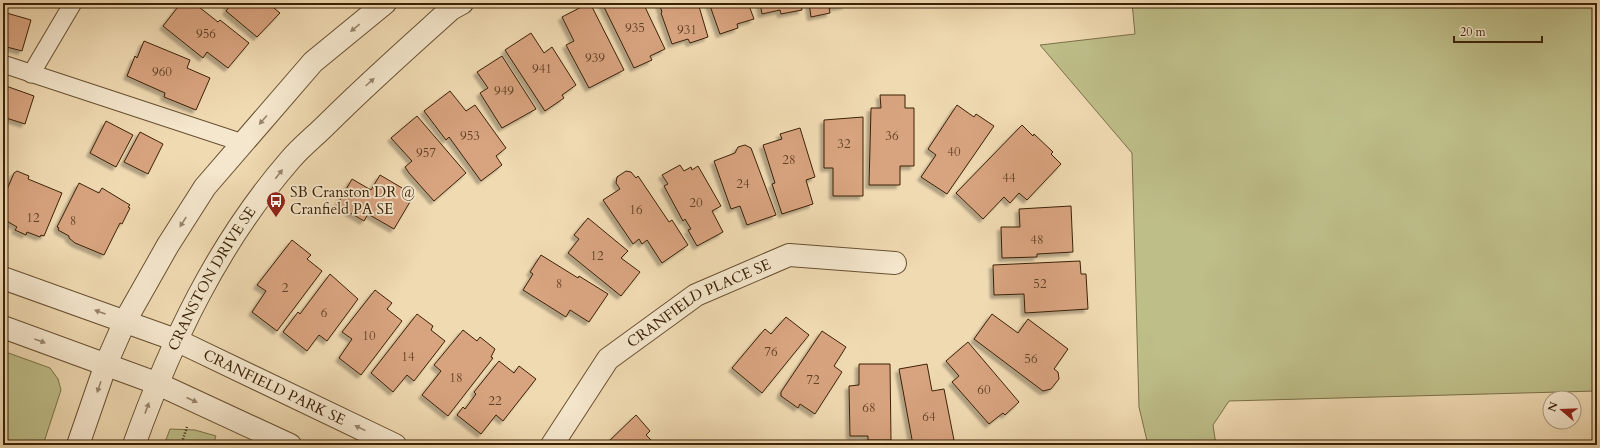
<svg xmlns="http://www.w3.org/2000/svg" width="1600" height="448" font-family="Cardo,serif">
<style>
.green{fill:#bebe89;stroke:#7c7048}
.building{fill:#d8a37f;stroke:#3b2206;filter:url(#shadow)}
.lines{fill:none;stroke-linecap:round;stroke-linejoin:round}
.service-casing{stroke:#685031;stroke-width:19}
.minor-casing{stroke:#685031;stroke-width:24}
.tertiary-casing{stroke:#685031;stroke-width:24}
.path{stroke:#3b2206;stroke-width:2.5;stroke-dasharray:1 2;stroke-linecap:butt}
.service{stroke:#f5e7cd;stroke-width:17}
.minor{stroke:#f5e7cd;stroke-width:22}
.tertiary{stroke:#f5e7cd;stroke-width:22}
.oneway{fill:#98846a}
.labels{text-anchor:middle;dominant-baseline:central;stroke-width:3.5;stroke-linejoin:round;paint-order:stroke}
.number-label{font-size:13px;fill:#624224}
.poi-label{font-size:15px;fill:#3b2206;stroke:#f5e7cd;text-anchor:start}
.street-label{font-size:15px;fill:#3b2206;stroke:#f5e7cd}
</style>
<defs>
<filter id="shadow"><feDropShadow dx="-3.5" dy="3.5" stdDeviation="1" flood-color="#0004"/></filter>
</defs>
<rect width="100%" height="100%" fill="#f0dab2"/>
<filter id="stains"><feTurbulence type="fractalNoise" baseFrequency=".005" numOctaves="4"/><feColorMatrix values="0 0 0 0 .2 0 0 0 0 .09 0 0 0 0 .02 0 0 0 .5 -.17"/></filter>
<radialGradient id="worn" r=".72"><stop offset=".6" stop-color="#630" stop-opacity="0"/><stop offset="1" stop-color="#630" stop-opacity=".3"/></radialGradient>
<g class="green">
<path d="M1132,3H1597V391L1229,401L1213,425L1216,445H1148L1139,407L1132,153L1040,45L1135,34Z"/>
<path d="M3,351L50,368L58,379L61,390L43,445H3Z"/>
<path d="M170,429L195,430L216,436L213,445H164Z"/>
</g>
<g class="building">
<path d="M181,3H194L218,22L220,20L249,43L228,68L207,52L203,58L163,26Z"/>
<path d="M225,3H268L280,13L257,37L226,11L229,7Z"/>
<path d="M589,3H590L624,70L589,88L566,45L574,41L562,17Z"/>
<path d="M602,3H636L637,6L642,4L645,7L665,49L650,56L652,60L634,68Z"/>
<path d="M659,3H698L708,37L690,43L688,39L672,44L661,13L662,12Z"/>
<path d="M709,3H748L754,19L737,24L738,28L720,34Z"/>
<path d="M760,3H801L802,10L781,14L780,10L762,14Z"/>
<path d="M809,3H846V5L829,8L830,13L811,17Z"/>
<path d="M3,12L31,20L22,51L3,46Z"/>
<path d="M531,33L544,53L552,47L576,85L562,95L564,98L545,111L505,50Z"/>
<path d="M144,41L190,60L187,68L210,78L196,110L164,97L165,93L127,76L135,56L137,58Z"/>
<path d="M502,56L536,109L502,128L480,93L488,88L477,72Z"/>
<path d="M6,86L34,96L25,124L3,117V94Z"/>
<path d="M450,91L466,111L475,105L506,148L496,156L502,165L481,181L449,137L446,140L424,111Z"/>
<path d="M880,95H905V108H914V166H900V185H869L871,108H881Z"/>
<path d="M957,105L974,117L976,114L994,126L947,194L921,177L936,155L928,149Z"/>
<path d="M417,116L466,173L434,201L409,173L405,167L412,161L391,138Z"/>
<path d="M863,117V196H833V168H824V120Z"/>
<path d="M106,121L133,135L116,167L90,153Z"/>
<path d="M1022,125L1033,136L1034,134L1053,152L1051,154L1061,164L1027,200L1019,193L1010,203L1004,197L983,219L956,193Z"/>
<path d="M800,128L815,177L806,180L813,204L782,214L772,184L775,183L763,145L782,139L780,134Z"/>
<path d="M140,132L163,144L148,174L124,162Z"/>
<path d="M745,145L751,148L776,215L747,225L740,206L731,209L714,161L735,153L738,147Z"/>
<path d="M680,165L684,171L691,167L692,170L698,166L721,206L712,211L723,232L697,246L688,230L691,229L685,219L683,221L664,186L668,184L662,175Z"/>
<path d="M17,171L29,176L28,179L62,193L44,236L41,235L40,237L27,232L26,235L15,230L17,227L3,219V199L14,173Z"/>
<path d="M626,171L631,172L636,178L638,176L669,222L672,220L688,245L662,263L647,240L642,244L639,239L633,244L603,200L620,189L616,183L617,177Z"/>
<path d="M380,175L414,195L394,229L368,214L364,221L337,205L352,179L371,190Z"/>
<path d="M79,183L99,193L102,188L130,205L128,207L130,208L122,224L120,223L104,255L75,243L69,238V236L58,230L59,228L57,227Z"/>
<path d="M1071,206L1073,252L1037,254V257L1002,258L1001,227H1020L1019,209Z"/>
<path d="M588,218L628,251L621,258L640,272L621,296L568,253L579,239L574,235Z"/>
<path d="M292,240L311,255L307,259L322,271L277,331L252,312L266,291L257,285Z"/>
<path d="M541,255L578,278L579,276L608,294L589,322L570,310L566,317L523,290L533,274L530,272Z"/>
<path d="M1080,261L1081,274H1086L1088,309L1025,313L1024,294L994,295L993,265Z"/>
<path d="M330,274L358,299L327,341L319,335L307,351L283,332L298,312L300,314Z"/>
<path d="M375,290L392,303L387,309L402,321L361,375L339,358L352,339L342,332Z"/>
<path d="M417,314L433,326L431,330L445,341L414,381L407,375L393,392L371,373Z"/>
<path d="M992,314L1018,333L1028,319L1068,349L1054,369L1058,372L1059,379L1051,389L1043,391L974,339Z"/>
<path d="M786,317L809,335L762,393L732,368L764,330L765,329L771,334Z"/>
<path d="M463,330L477,341L480,337L495,349L491,357L493,358L448,416L422,395L441,371L434,365Z"/>
<path d="M822,331L846,347L834,366L842,372L815,414L800,404L798,408L781,396V392Z"/>
<path d="M968,342L1019,402L1005,415L1003,413L989,424L952,382L959,376L946,361Z"/>
<path d="M499,361L514,373L519,366L536,379L503,421L496,415L481,434L457,415L463,407L465,409L476,394L474,392Z"/>
<path d="M859,364H890L891,440H868V436H850L849,386L859,385Z"/>
<path d="M927,364L932,391L944,389L954,440L935,445H913L899,369Z"/>
<path d="M636,415L650,431L646,435L656,445H605Z"/>
</g>
<g class="lines">
<g class="service-casing">
<g id="service">
<path d="M3,64L243,143"/>
<path d="M31,74L73,3"/>
</g>
</g>
<g class="minor-casing">
<g id="minor">
<path id="s1" d="M3,278L176,340L395,445"/>
<path d="M3,327L156,383L290,445"/>
<path id="s2" d="M552,445L608,359L696,295L789,255L895,263"/>
</g>
</g>
<g class="tertiary-casing">
<g id="tertiary">
<path d="M78,445L106,364L125,321L168,245L205,187L313,62L385,3"/>
<path id="s3" d="M134,445C171,342 218,243 290,160C301,147 315,136 327,124C367,84 409,47 451,9L462,3"/>
</g>
</g>
<path class="path" d="M181,445L187,427"/>
<use href="#service" class="service"/>
<use href="#minor" class="minor"/>
<use href="#tertiary" class="tertiary"/>
</g>
<defs><path id="oneway-solid" d="M-6-.8H1V-3.2L6.5 0L1 3.2V.8H-6Z"/></defs>
<g class="oneway">
<use href="#oneway-solid" transform="translate(355 28) rotate(141)"/>
<use href="#oneway-solid" transform="translate(370 82) rotate(-42)"/>
<use href="#oneway-solid" transform="translate(263 120) rotate(131)"/>
<use href="#oneway-solid" transform="translate(279 174) rotate(-52)"/>
<use href="#oneway-solid" transform="translate(183 222) rotate(123)"/>
<use href="#oneway-solid" transform="translate(100 312) rotate(-160)"/>
<use href="#oneway-solid" transform="translate(40 341) rotate(20)"/>
<use href="#oneway-solid" transform="translate(99 387) rotate(109)"/>
<use href="#oneway-solid" transform="translate(192 400) rotate(25)"/>
<use href="#oneway-solid" transform="translate(147 408) rotate(-70)"/>
<use href="#oneway-solid" transform="translate(360 428) rotate(-154)"/>
</g>
<defs>
<g id="bus-pin" transform="scale(1)"><path d="M0 17L-7.5 6A9.5 9.5 0 1 1 7.5 6Z" fill="#8f2418" stroke="#f5e7cd"/><path d="M-5-6H5V4H4V6H2V4H-2V6H-4V4H-5ZM-3.5-4V0h7V-4ZM-3.5 1.2v1.5H-2V1.2ZM2 1.2v1.5H3.5V1.2Z" fill="#fff"/></g>
</defs>
<g fill-rule="evenodd">
<use href="#bus-pin" x="276" y="201"/>
</g>
<g class="labels">
<g class="number-label">
<text x="635" y="28">935</text>
<text x="687" y="30">931</text>
<text x="206" y="34">956</text>
<text x="595" y="58">939</text>
<text x="542" y="69">941</text>
<text x="162" y="72">960</text>
<text x="504" y="91">949</text>
<text x="470" y="136">953</text>
<text x="892" y="136">36</text>
<text x="844" y="144">32</text>
<text x="954" y="152">40</text>
<text x="426" y="153">957</text>
<text x="789" y="160">28</text>
<text x="1009" y="178">44</text>
<text x="743" y="184">24</text>
<text x="696" y="203">20</text>
<text x="636" y="210">16</text>
<text x="33" y="218">12</text>
<text x="73" y="221">8</text>
<text x="1037" y="240">48</text>
<text x="597" y="256">12</text>
<text x="559" y="284">8</text>
<text x="1040" y="284">52</text>
<text x="285" y="288">2</text>
<text x="324" y="313">6</text>
<text x="369" y="336">10</text>
<text x="771" y="352">76</text>
<text x="408" y="357">14</text>
<text x="1031" y="359">56</text>
<text x="456" y="378">18</text>
<text x="813" y="380">72</text>
<text x="984" y="390">60</text>
<text x="495" y="401">22</text>
<text x="869" y="408">68</text>
<text x="929" y="417">64</text>
</g>
<g class="poi-label">
<text x="290" y="192">SB Cranston DR @<tspan x="290" dy="17">Cranfield PA SE</tspan></text>
</g>
<g class="street-label">
<text stroke="none"><textPath href="#s3" startOffset="184">CRANSTON DRIVE SE</textPath></text>
<text stroke="none"><textPath href="#s2" startOffset="210">CRANFIELD PLACE SE</textPath></text>
<text stroke="none"><textPath href="#s1" startOffset="293">CRANFIELD PARK SE</textPath></text>
</g>
</g>
<rect width="1600" height="448" fill="none" stroke="#f0dab2" stroke-width="16"/>
<rect x="4" y="4" width="1592" height="440" fill="none" stroke="#3b2206" stroke-width="2"/>
<rect x="8" y="8" width="1584" height="432" fill="none" stroke="#3b2206"/>
<g transform="translate(1562 410) rotate(289)"><circle r="19" fill="#f5e7cd" stroke="#ab987d"/>
<path d="M0-3L7 15L0 10L-7 15Z" fill="#8f2418"/>
<text y="-6" font-size="11" font-weight="bold" text-anchor="middle" fill="#3b2206">N</text>
</g>
<path d="M1454 36v6h88v-6" fill="none" stroke="#3b2206" stroke-width="2"/>
<text x="1460" y="36" font-size="12" fill="#3b2206" stroke="#f5e7cd" stroke-width="3" paint-order="stroke">20 m</text>
<rect width="100%" height="100%" filter="url(#stains)"/>
<rect width="100%" height="100%" fill="url(#worn)"/>
</svg>
